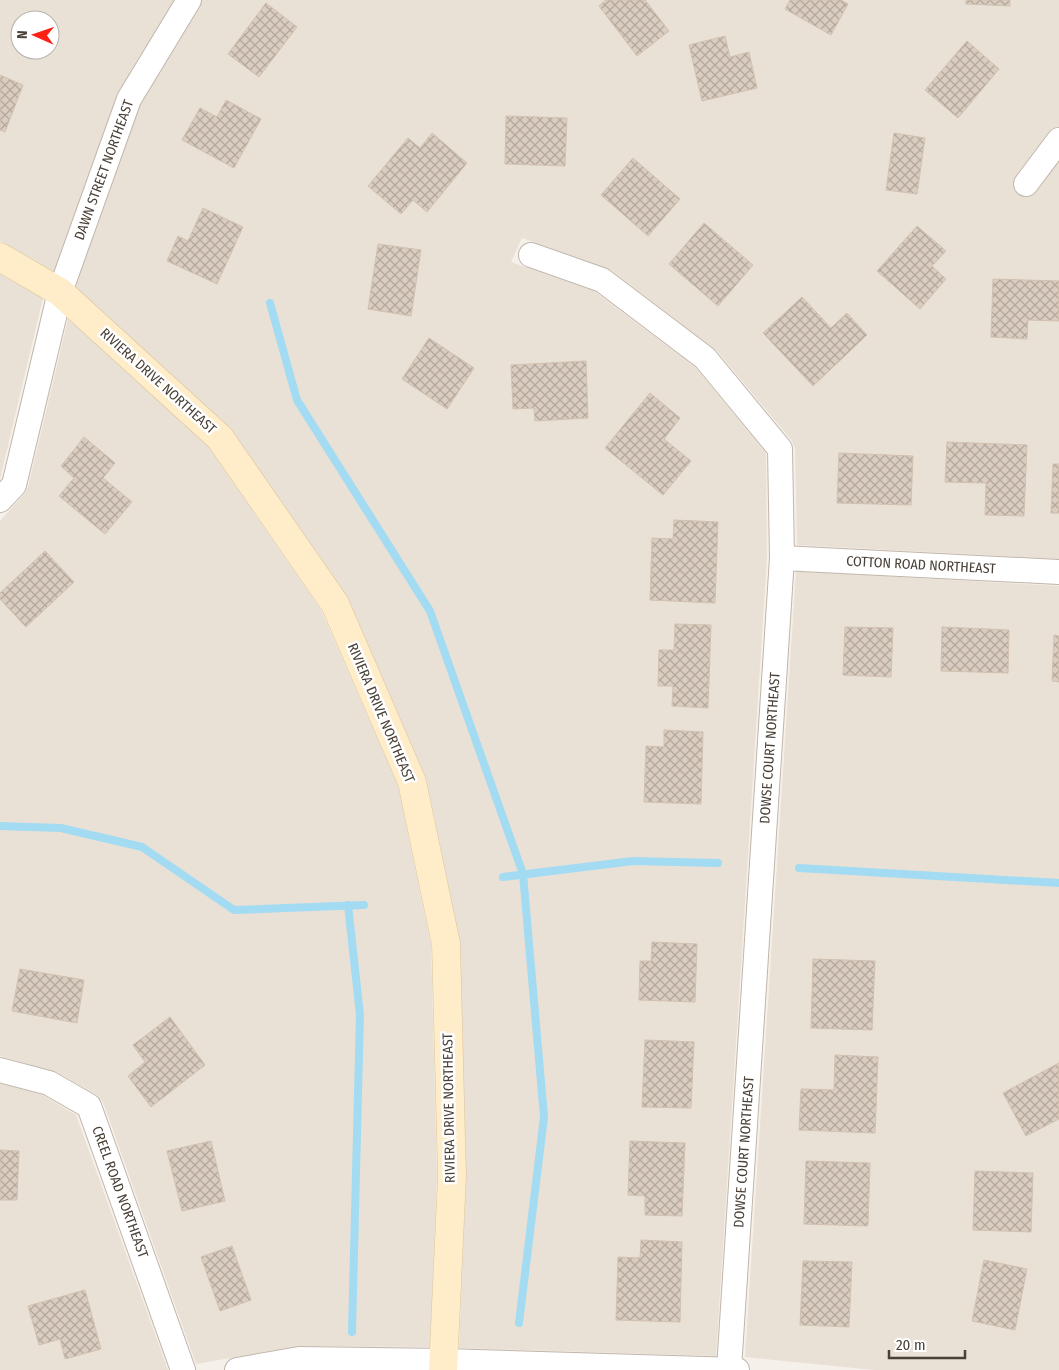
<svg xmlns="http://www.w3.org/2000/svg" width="1059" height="1370" font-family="'Fira Sans Condensed',sans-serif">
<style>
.residential{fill:#e9e1d6;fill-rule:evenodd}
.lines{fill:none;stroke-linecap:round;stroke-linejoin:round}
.stream{stroke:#a3dbf3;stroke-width:8}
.building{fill:url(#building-cross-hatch);stroke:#d2c1b0}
.street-casing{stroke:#c1b6ab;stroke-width:26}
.secondary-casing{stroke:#d9c299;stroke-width:29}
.street{stroke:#fff;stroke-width:24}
.secondary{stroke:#ffecc8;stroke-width:28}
.labels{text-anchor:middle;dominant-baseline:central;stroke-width:5;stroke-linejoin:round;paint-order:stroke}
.street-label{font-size:14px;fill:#494037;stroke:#fff}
</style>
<defs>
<pattern id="building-cross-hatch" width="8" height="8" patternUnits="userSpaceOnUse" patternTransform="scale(1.25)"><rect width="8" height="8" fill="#dacdc0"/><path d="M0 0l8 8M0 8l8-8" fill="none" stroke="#b3a89d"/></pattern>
</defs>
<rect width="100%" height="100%" fill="#f5f0e9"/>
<g class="residential">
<path d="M0,0H1059V559L797,545L795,448L792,441L717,351L611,270L522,238L511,262L594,291L695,367L766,453L767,557L716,1356L459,1348L466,1176L460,942L426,778L347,597L232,431L76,288L77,282L66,280L0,241ZM20,20H50V50H20Z"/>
<path d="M0,273L43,298L0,479Z"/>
<path d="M68,319L208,446L321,610L398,786L431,945L437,1176L430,1347L299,1346L196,1364L103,1102L97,1095L57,1072L0,1056V521L25,493L28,487Z"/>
<path d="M796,571L1059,586V1370H874L745,1357Z"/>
<path d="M0,1083L43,1095L76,1115L168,1370H0Z"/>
</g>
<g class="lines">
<g class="stream">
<path d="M270,303L297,400L430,611L523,874L544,1117L519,1323"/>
<path d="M0,826L61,828L142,847L234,910L364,905"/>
<path d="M799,868L1059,883"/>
<path d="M503,877L633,861L718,863"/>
<path d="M348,905L360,1015L352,1332"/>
</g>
</g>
<g class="building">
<path d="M606,0H645L669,31L637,56L599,6Z"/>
<path d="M790,0H841L848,4L831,35L785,9Z"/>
<path d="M966,0H1010V6L966,4Z"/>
<path d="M266,3L297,27L259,77L228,54Z"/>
<path d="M725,36L730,57L749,52L757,88L702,101L689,45Z"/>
<path d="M967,41L999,69L958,118L925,90Z"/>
<path d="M0,75L23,85L5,132L0,130Z"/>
<path d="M226,100L261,119L234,168L182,140L200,108L217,117Z"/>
<path d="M506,116L567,118L565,166L505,164Z"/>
<path d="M432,133L467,163L427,212L413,200L401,214L368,186L408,138L420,148Z"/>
<path d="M894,133L925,138L917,194L886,190Z"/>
<path d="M633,158L680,199L648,236L601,195Z"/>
<path d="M203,208L243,227L217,284L167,261L178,236L188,241Z"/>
<path d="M704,223L753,265L718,306L669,264Z"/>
<path d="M917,226L946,251L932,266L946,279L920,309L877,271Z"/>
<path d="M378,244L421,250L411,316L368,309Z"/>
<path d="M993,279L1059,281V321L1028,320L1027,339L991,337Z"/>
<path d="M802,297L831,328L847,313L867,335L813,386L763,333Z"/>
<path d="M429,338L474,368L447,409L402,379Z"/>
<path d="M586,361L588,418L535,421L534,408L513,409L511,365Z"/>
<path d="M650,393L680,418L664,439L691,461L663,495L605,448Z"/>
<path d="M84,437L115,463L103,478L132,502L105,534L59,496L74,478L61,466Z"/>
<path d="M947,442L1027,445L1024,516L985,515L986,483L945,482Z"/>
<path d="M839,453L913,456L911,505L837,503Z"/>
<path d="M1053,464H1059V513H1051Z"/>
<path d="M674,520L718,522L715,603L650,600L652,538L673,539Z"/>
<path d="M45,551L74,582L26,627L0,599V593Z"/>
<path d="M675,624L711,625L708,708L672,706L673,686H658L659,650H674Z"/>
<path d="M845,627L893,628L891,677L843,675Z"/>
<path d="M942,627L1009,630L1008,673L941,671Z"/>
<path d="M1054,635L1059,636V682L1052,681Z"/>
<path d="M664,730L703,732L701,804L644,802L646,746L664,747Z"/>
<path d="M652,942L697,944L695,1002L639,1000L640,961H651Z"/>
<path d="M813,959L875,961L872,1030L811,1028Z"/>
<path d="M20,969L84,980L77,1023L12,1011Z"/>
<path d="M170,1017L205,1065L151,1107L128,1076L145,1062L133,1045Z"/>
<path d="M645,1040L694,1042L691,1108L642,1107Z"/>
<path d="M835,1055L878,1057L875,1133L799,1130L801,1089L834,1090Z"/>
<path d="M1059,1063V1119L1026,1136L1003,1093Z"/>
<path d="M211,1141L225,1201L182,1211L167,1151Z"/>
<path d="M630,1141L685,1143L682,1216L645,1215V1196L628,1195Z"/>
<path d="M0,1150L19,1151L17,1200H0Z"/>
<path d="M806,1161L870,1163L868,1226L804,1224Z"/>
<path d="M975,1171L1033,1173L1031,1232L973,1230Z"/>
<path d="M641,1240L682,1242L680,1322L616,1320L618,1257L640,1258Z"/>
<path d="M232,1246L251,1300L220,1311L201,1257Z"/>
<path d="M984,1260L1027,1269L1015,1330L972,1321Z"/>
<path d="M803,1261L852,1262L849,1327L800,1325Z"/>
<path d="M85,1290L101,1349L65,1359L60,1339L39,1345L28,1306Z"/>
</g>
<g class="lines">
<g class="street-casing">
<g id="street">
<path d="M1026,184L1059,140"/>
<path d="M531,255L602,280L705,358L780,449L782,558L729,1369"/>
<path d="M0,500L14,485L60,292L129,99L189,0"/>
<path d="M782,558L1059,572"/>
<path d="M0,1070L49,1083L89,1106L183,1370"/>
<path d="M237,1370L299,1359L444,1361L737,1370"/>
</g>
</g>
<g class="secondary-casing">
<path id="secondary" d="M0,257L60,292L220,438L335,604L412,782L446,944L452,1176L443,1370"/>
</g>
<use href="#street" class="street"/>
<use href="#secondary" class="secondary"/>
</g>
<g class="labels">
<g class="street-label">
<text transform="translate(104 170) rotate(-70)">DAWN STREET NORTHEAST</text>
<text transform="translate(158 381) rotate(42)">RIVIERA DRIVE NORTHEAST</text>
<text transform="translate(921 565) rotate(3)">COTTON ROAD NORTHEAST</text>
<text transform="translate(381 713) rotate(67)">RIVIERA DRIVE NORTHEAST</text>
<text transform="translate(770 748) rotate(-86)">DOWSE COURT NORTHEAST</text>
<text transform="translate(449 1108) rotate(-91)">RIVIERA DRIVE NORTHEAST</text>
<text transform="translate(744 1152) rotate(-86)">DOWSE COURT NORTHEAST</text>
<text transform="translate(120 1192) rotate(70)">CREEL ROAD NORTHEAST</text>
</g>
</g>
<g transform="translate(35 35) rotate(272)"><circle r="24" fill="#ffffff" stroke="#b6b3af"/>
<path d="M0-4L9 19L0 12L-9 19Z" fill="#ff2015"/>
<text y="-8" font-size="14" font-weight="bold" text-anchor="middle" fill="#494037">N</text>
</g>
<path d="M889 1350v8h76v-8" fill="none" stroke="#494037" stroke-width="2.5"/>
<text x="896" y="1350" font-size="15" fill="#494037" stroke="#ffffff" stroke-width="4" paint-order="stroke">20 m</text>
</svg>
